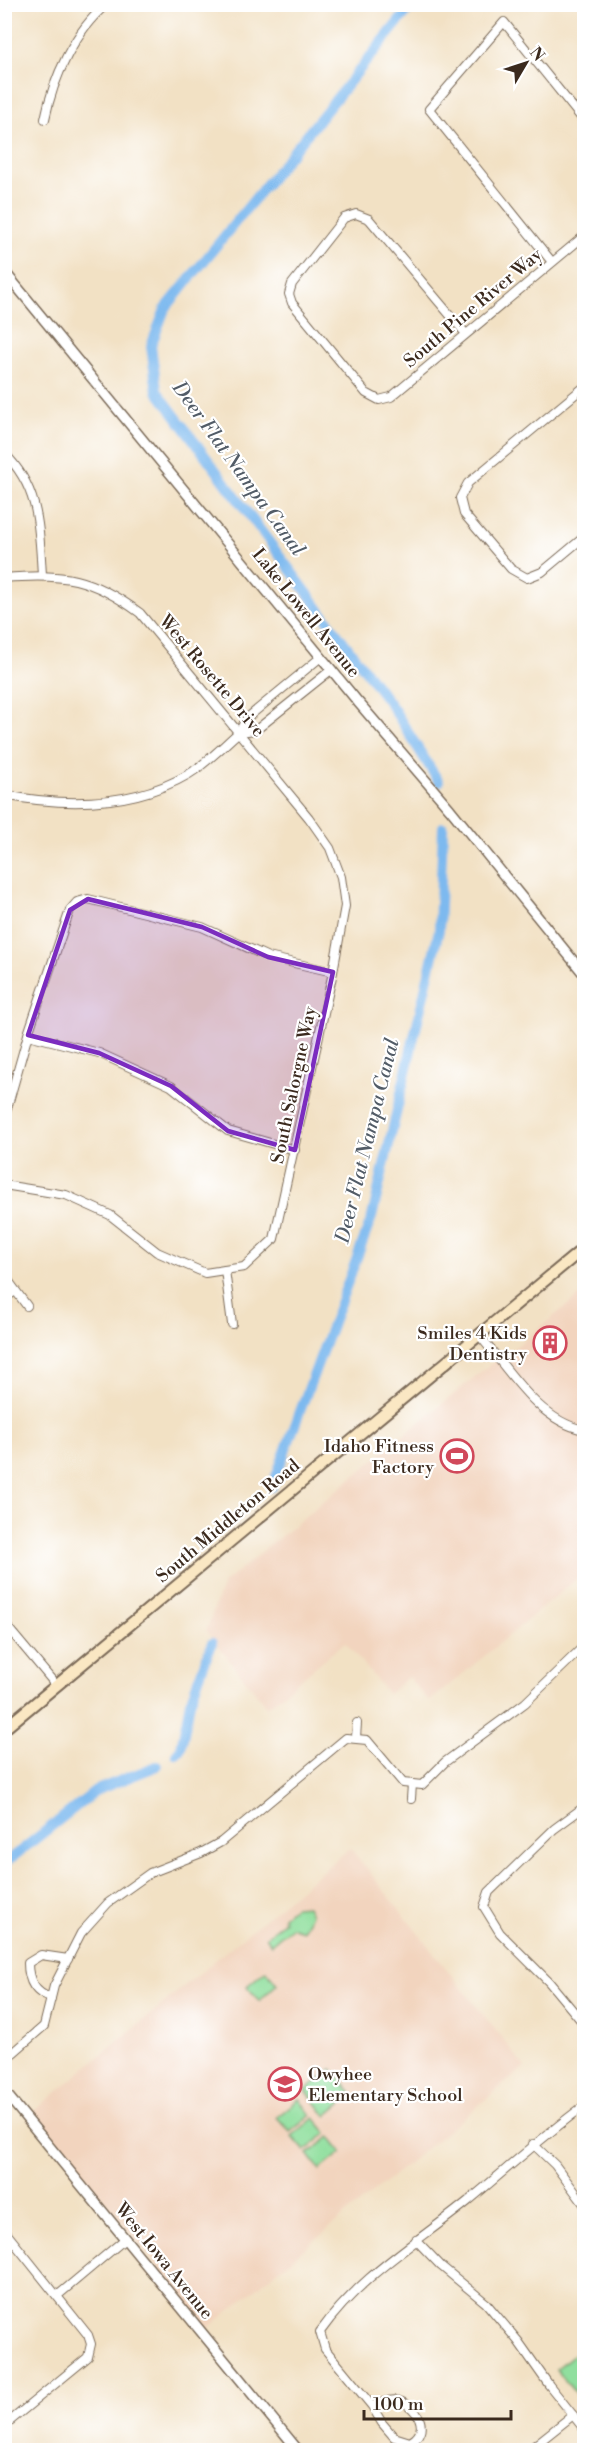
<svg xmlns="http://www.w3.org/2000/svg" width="589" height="2455" font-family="'Libre Bodoni',serif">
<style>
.built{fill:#f2d4be}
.green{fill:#90df9e;stroke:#66845e;stroke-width:1.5}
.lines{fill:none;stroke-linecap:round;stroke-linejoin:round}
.canal{stroke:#7db9ef;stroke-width:10}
.minor-casing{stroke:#7b6a58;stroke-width:10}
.tertiary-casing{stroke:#7b6a58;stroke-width:12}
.secondary-casing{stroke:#7b6a58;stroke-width:14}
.minor{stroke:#fff;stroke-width:8}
.tertiary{stroke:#fff;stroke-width:9}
.secondary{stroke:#fae7c3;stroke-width:10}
.marked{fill:#7b2cbf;fill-opacity:0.2;stroke:#7b2cbf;stroke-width:4.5;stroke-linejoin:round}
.labels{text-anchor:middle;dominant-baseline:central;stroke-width:4.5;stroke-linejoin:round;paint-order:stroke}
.street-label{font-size:18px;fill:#3b2a1e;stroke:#fff}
.poi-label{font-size:18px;fill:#3b2a1e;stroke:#fff;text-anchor:end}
.water-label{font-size:20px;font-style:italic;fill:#525c67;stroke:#fff}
</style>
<rect width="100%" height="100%" fill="#fff"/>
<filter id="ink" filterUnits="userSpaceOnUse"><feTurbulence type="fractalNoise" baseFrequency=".0167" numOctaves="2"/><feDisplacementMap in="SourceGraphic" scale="12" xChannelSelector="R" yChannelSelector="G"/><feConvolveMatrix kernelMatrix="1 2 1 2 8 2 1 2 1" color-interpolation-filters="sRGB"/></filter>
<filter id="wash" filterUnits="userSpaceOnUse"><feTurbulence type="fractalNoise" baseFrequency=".008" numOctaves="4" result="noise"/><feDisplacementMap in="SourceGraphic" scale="24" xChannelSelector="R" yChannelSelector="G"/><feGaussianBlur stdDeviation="1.35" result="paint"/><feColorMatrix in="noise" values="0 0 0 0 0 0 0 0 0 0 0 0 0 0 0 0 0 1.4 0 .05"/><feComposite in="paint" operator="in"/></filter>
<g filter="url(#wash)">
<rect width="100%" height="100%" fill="#f2e1c4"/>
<g class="built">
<path d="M584,1292V1573L429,1702L408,1677L388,1694L345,1642L267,1707L206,1631L223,1584L488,1366L512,1350Z"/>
<path d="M350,1848L525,2067L207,2329L33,2112Z"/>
</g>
<g class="green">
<path d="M307,1906L311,1914L303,1931L291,1927L271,1944L266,1937L284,1921L283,1916L294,1907Z"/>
<path d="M266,1970L277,1984L259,2001L247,1986Z"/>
<path d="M332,2069L353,2094L326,2116L306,2090Z"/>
<path d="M299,2099L311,2115L290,2132L277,2117Z"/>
<path d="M314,2118L327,2133L305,2151L292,2136Z"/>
<path d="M330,2137L342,2152L320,2170L308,2154Z"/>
<path d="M584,2346V2404L556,2369Z"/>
</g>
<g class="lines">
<g class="canal">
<path d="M413,4L165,309L151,346L157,391L393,708L439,782"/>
<path d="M272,1487L372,1217L439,930L443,827"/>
<path d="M176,1754L181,1748L190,1702L212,1643"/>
<path d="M4,1864L97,1790L157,1766"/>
</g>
</g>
</g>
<g filter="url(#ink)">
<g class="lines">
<g class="minor-casing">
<g id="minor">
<path d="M45,119C53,79 74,31 107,4"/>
<path d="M552,262L429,109L504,22L584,121"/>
<path d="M466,334L369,219L356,214L344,218L292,284L289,294L292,303L366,393L379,400L391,397L584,236"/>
<path d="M584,387L468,483L460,498L464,514L511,569L527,578L542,572L584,537"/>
<path d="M4,453C40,488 39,528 42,575"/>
<path d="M4,578C64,573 91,577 140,613L309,818L330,848L341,877L345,906L333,972L274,1239L244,1267L205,1273L157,1252L110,1215L66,1195L4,1185"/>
<path d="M321,657L247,718L239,732L256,730L331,670"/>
<path d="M4,795C67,807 133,807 189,774C207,763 223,746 239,732"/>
<path d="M28,1035L99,1053L171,1086L228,1131L295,1150"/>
<path d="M4,1119L29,1031L70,910L77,902L88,899L202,927L268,957L333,972"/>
<path d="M225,1270L232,1324"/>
<path d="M4,1275L27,1306"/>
<path d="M4,1299L15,1291"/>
<path d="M479,1335C509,1369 537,1420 584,1430"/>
<path d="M4,1623L56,1685"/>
<path d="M356,1738L357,1723"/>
<path d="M411,1799L412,1784"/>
<path d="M584,1807L554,1829L489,1892L484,1907L500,1933L549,1982L584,2024"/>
<path d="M51,1998C34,1993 28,1980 28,1963L41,1955L68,1959"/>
<path d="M4,2058L13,2053L44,2026L54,1986L81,1933L108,1903L150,1873L201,1853L221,1842L346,1738L367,1740L403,1783L422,1785L445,1762L525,1703L584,1646"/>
<path d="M533,2144L555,2165L584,2204"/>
<path d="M4,2230L88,2335L91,2344L88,2357L4,2426"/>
<path d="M416,2240L441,2266L486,2303L518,2341L549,2385L584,2429"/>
<path d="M57,2296L125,2239"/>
<path d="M372,2406C380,2404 391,2398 399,2401C418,2406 431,2431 410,2442L394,2437L382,2423L372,2406L325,2349L320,2332C360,2276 415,2244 467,2202C507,2169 543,2136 584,2106"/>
<path d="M4,2446L8,2450"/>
<path d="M529,2450L573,2415"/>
</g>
</g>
<g class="tertiary-casing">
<g id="tertiary">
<path d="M4,271L358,702L450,809L584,974"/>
<path d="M4,2091L298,2450"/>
</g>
</g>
<g class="secondary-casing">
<path id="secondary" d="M4,1729L584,1248"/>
</g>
<use href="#minor" class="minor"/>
<use href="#tertiary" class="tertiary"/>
<use href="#secondary" class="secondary"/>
</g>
</g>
<path class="marked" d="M88,899L202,927L268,957L333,972L295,1150L228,1131L171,1086L99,1053L28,1035L70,910Z"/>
<defs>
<g id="building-ring" transform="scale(1.725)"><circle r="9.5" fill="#fff" stroke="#d1495b" stroke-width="1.5"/><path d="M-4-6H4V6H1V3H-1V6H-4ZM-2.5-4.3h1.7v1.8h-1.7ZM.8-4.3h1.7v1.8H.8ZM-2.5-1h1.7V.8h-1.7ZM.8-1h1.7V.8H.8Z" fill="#d1495b"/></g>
<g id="stadium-ring" transform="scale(1.725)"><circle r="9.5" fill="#fff" stroke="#d1495b" stroke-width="1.5"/><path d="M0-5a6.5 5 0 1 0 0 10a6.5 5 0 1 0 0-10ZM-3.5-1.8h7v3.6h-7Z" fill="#d1495b"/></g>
<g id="school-ring" transform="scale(1.725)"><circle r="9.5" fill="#fff" stroke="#d1495b" stroke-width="1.5"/><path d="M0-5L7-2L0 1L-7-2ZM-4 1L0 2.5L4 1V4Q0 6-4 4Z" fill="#d1495b"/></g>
</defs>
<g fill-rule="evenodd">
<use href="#building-ring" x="550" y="1343"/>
<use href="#stadium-ring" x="457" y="1456"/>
<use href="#school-ring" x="285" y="2084"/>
</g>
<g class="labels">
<g class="street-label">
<text transform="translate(473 308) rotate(-40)">South Pine River Way</text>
<text transform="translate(306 613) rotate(51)">Lake Lowell Avenue</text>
<text transform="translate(212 676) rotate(50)">West Rosette Drive</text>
<text transform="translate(294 1085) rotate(-78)">South Salorgne Way</text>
<text transform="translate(228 1521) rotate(-40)">South Middleton Road</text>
<text transform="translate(164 2261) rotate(51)">West Iowa Avenue</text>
</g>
<g class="poi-label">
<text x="527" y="1333">Smiles 4 Kids<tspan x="527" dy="21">Dentistry</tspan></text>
<text x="434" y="1446">Idaho Fitness<tspan x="434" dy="21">Factory</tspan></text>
<text x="308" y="2074" text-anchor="start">Owyhee<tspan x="308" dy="21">Elementary School</tspan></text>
</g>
<g class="water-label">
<text transform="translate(238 469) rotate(54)">Deer Flat Nampa Canal</text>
<text transform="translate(368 1141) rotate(-76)">Deer Flat Nampa Canal</text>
</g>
</g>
<rect width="589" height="2455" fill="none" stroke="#fff" stroke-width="24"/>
<g transform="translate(526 63) rotate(51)" stroke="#ffffff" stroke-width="4.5" paint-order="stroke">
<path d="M0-4.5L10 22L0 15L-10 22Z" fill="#3b2a1e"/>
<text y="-9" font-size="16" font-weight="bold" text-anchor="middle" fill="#3b2a1e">N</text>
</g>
<path d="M364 2410v9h147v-9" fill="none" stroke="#3b2a1e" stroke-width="3"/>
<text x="373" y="2410" font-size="18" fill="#3b2a1e" stroke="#ffffff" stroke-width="4.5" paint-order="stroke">100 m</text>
</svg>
